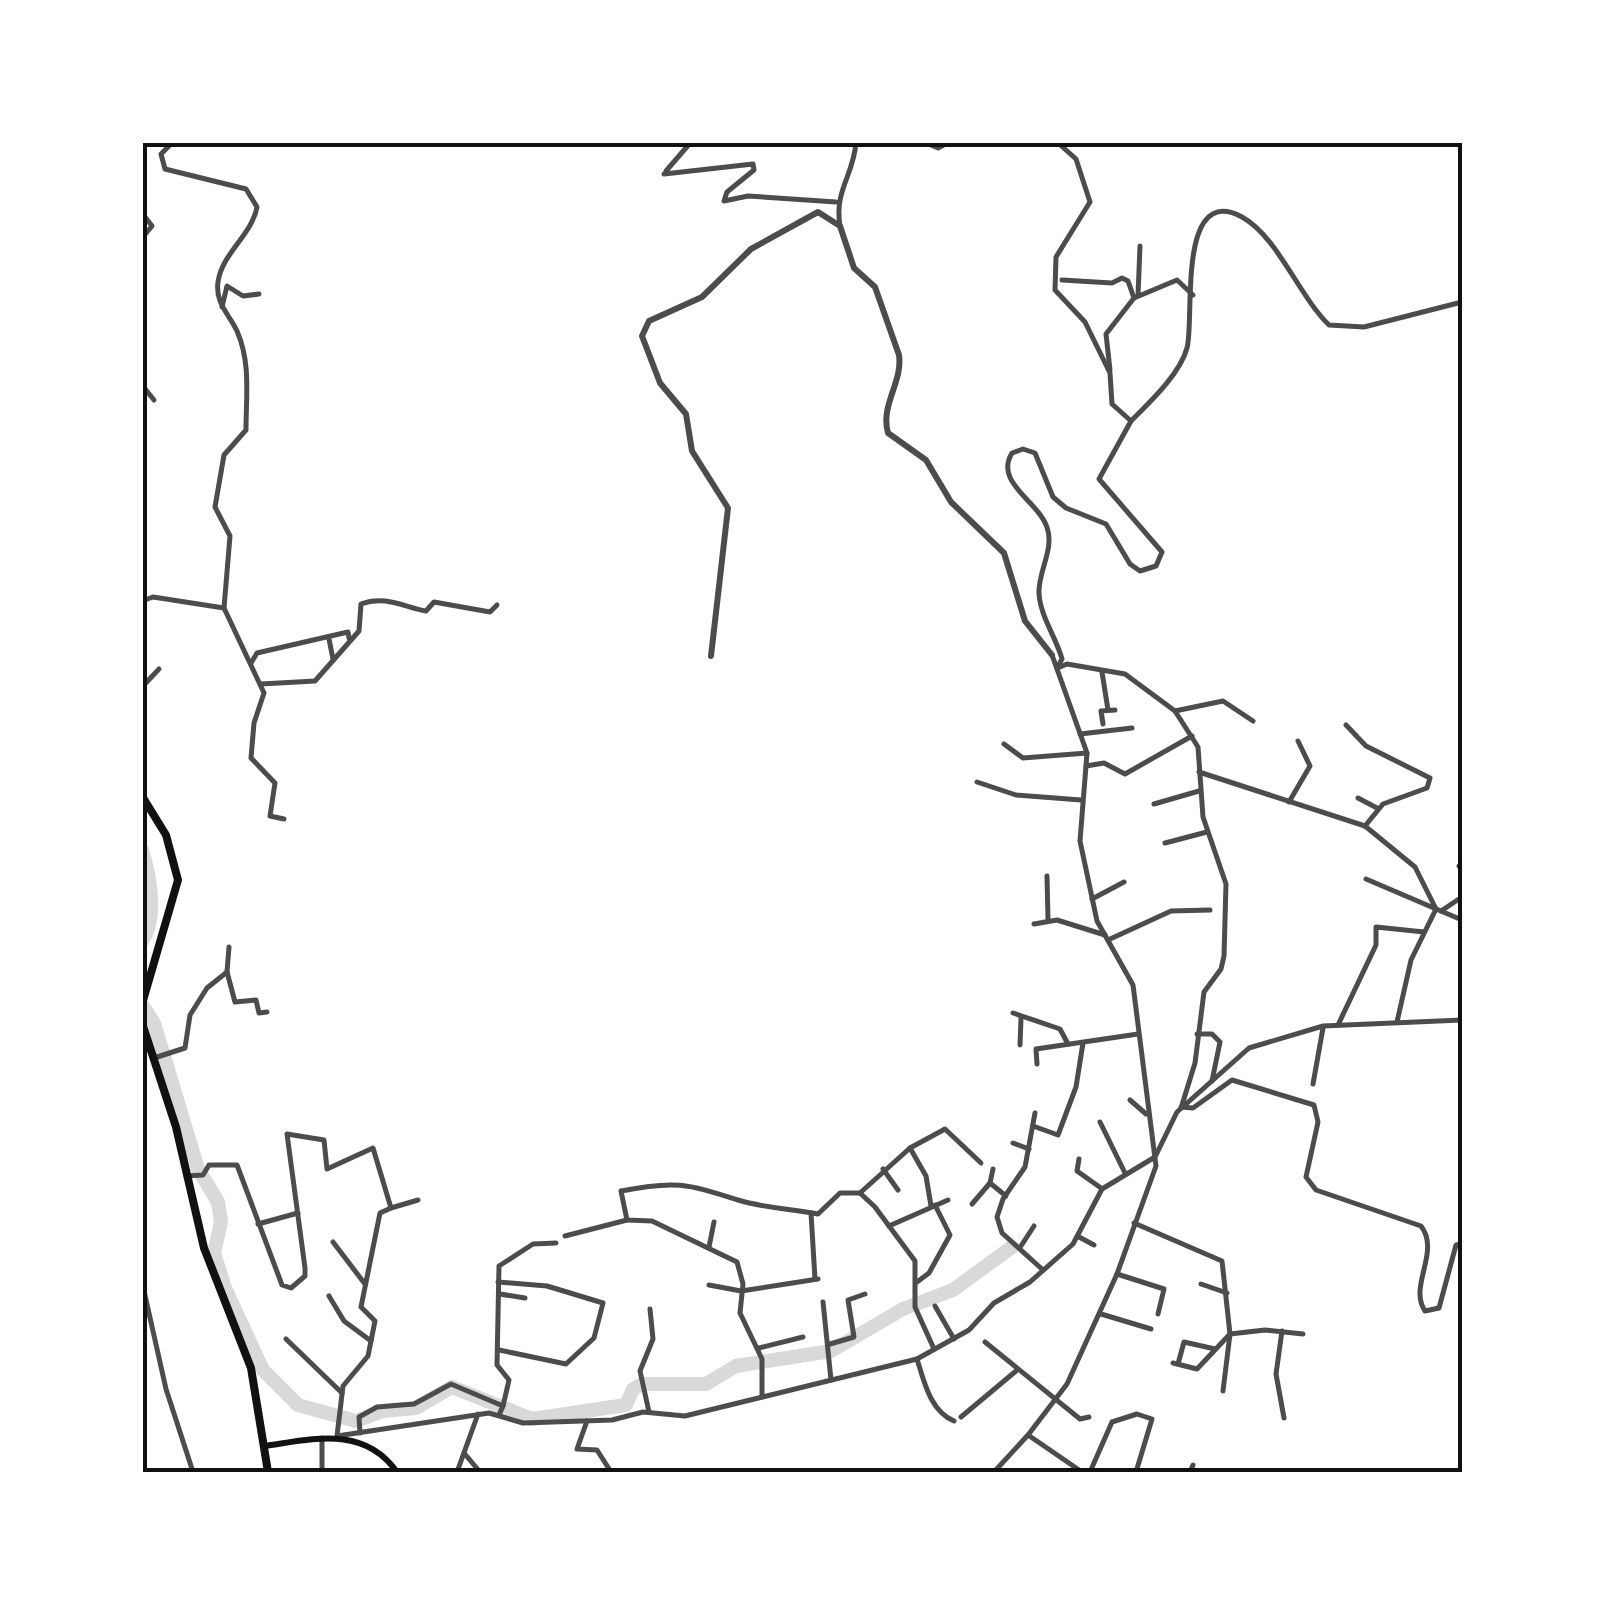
<svg xmlns="http://www.w3.org/2000/svg" width="1605" height="1615" font-family="Inter,sans-serif">
<style>
.lines{fill:none;stroke-linecap:round;stroke-linejoin:round}
.river{stroke:#d9d9d9;stroke-width:14}
.minor{stroke:#4c4c4c;stroke-width:5}
.tertiary{stroke:#4c4c4c;stroke-width:6}
.secondary{stroke:#111;stroke-width:6}
.trunk{stroke:#111;stroke-width:8}
.neatline{fill:none;stroke:#111;stroke-width:4}
</style>
<rect width="100%" height="100%" fill="#fff"/>
<g class="lines">
<g class="river">
<path d="M142,850C150,876 158,918 142,941"/>
<path d="M142,1005L154,1023L198,1169L218,1202L221,1222L214,1253L225,1288L263,1370L298,1405L356,1421L383,1411L416,1408L452,1387L532,1419L626,1405L633,1389L642,1384H706L736,1366L831,1351L903,1309L953,1290L1012,1247"/>
</g>
<g class="minor">
<path d="M173,142L161,154L165,169L246,189L257,207C252,235 222,253 218,282C215,303 229,314 237,331C251,363 246,396 246,430L224,455L215,507L230,536L224,608L264,693L254,723L251,758L275,783L270,816L284,819"/>
<path d="M563,142H581"/>
<path d="M924,142L938,148L949,142"/>
<path d="M142,149L149,142"/>
<path d="M666,171L691,142"/>
<path d="M664,174L753,164L754,170L727,192L724,201L748,196L836,202"/>
<path d="M142,213L152,226L142,238"/>
<path d="M840,226C834,190 854,175 856,142"/>
<path d="M1062,280L1112,283L1122,278L1128,281L1134,298"/>
<path d="M1138,296L1140,246"/>
<path d="M222,307L227,286L243,296L259,294"/>
<path d="M1110,370L1106,334L1134,298L1177,280L1193,295"/>
<path d="M142,385L154,400"/>
<path d="M1131,421C1150,402 1180,374 1187,348C1195,320 1176,182 1242,217C1277,236 1299,296 1329,325L1364,327L1462,302"/>
<path d="M142,601L153,597L224,608"/>
<path d="M329,639L333,659"/>
<path d="M1052,655L1087,753L1080,841L1097,921L1133,985L1156,1166L1117,1274L1067,1384L1028,1435L1082,1472"/>
<path d="M251,663L257,653L348,632L349,638"/>
<path d="M1060,667L1067,664L1125,674L1175,711L1198,747L1203,817L1226,884L1224,956L1221,969L1204,992L1195,1063L1182,1105"/>
<path d="M1057,668L1062,659C1056,637 1040,616 1039,593C1038,573 1053,551 1048,531C1042,502 993,484 1012,453L1023,449L1035,453L1053,497L1066,508L1106,524L1130,564L1140,571L1156,566L1162,552L1099,479L1131,421L1112,404L1110,373L1085,322L1055,290L1056,257L1090,202L1076,159L1057,142"/>
<path d="M1102,672L1108,710"/>
<path d="M261,684L315,681L359,631L361,604C385,595 404,607 426,611L434,602L490,612L497,605"/>
<path d="M142,687L159,669"/>
<path d="M1175,711L1223,701L1253,721"/>
<path d="M1103,724L1101,711L1115,710"/>
<path d="M1346,725L1366,746L1430,778L1427,788L1383,804L1365,826"/>
<path d="M1080,734L1132,728"/>
<path d="M1004,744L1023,758L1087,753"/>
<path d="M1086,766L1104,763L1125,774L1192,736"/>
<path d="M1199,772L1365,826L1415,867L1436,909L1411,960L1397,1022"/>
<path d="M977,782L1016,795L1081,800"/>
<path d="M1358,798L1377,808"/>
<path d="M1289,802L1310,766L1298,741"/>
<path d="M1154,804L1199,791"/>
<path d="M1165,843L1207,832"/>
<path d="M1459,866L1462,870"/>
<path d="M1047,876L1048,920"/>
<path d="M1366,879L1462,920"/>
<path d="M1092,899L1124,882"/>
<path d="M1441,911L1462,897"/>
<path d="M1034,924L1057,920L1105,935"/>
<path d="M1108,940L1171,911L1210,910"/>
<path d="M227,972L235,1002L256,1000L259,1013L267,1012"/>
<path d="M1013,1013L1060,1029L1068,1044"/>
<path d="M1338,1025L1376,945V927L1424,932"/>
<path d="M1197,1034H1212L1220,1042L1212,1081"/>
<path d="M1020,1045L1021,1018"/>
<path d="M154,1058L185,1048L190,1015L207,988L227,972L229,947"/>
<path d="M1037,1064L1036,1049L1138,1034"/>
<path d="M1313,1084L1323,1028"/>
<path d="M142,1093V1188"/>
<path d="M1130,1100L1146,1114"/>
<path d="M1181,1107L1193,1108L1232,1080L1314,1105L1318,1122L1306,1177L1316,1190L1421,1226C1441,1252 1408,1286 1425,1311L1439,1308L1456,1245L1462,1243"/>
<path d="M1035,1113L1025,1167L1003,1199L997,1217L1002,1233L1043,1270"/>
<path d="M1100,1122L1125,1173"/>
<path d="M1033,1126L1058,1135L1076,1087L1083,1043"/>
<path d="M1013,1143L1029,1149"/>
<path d="M910,1148L926,1176L931,1206"/>
<path d="M1079,1159L1077,1171L1101,1188"/>
<path d="M883,1169L898,1190"/>
<path d="M993,1169L990,1183L1006,1196"/>
<path d="M186,1176L203,1175L209,1165H237L282,1285L291,1288L305,1276V1268L287,1134L324,1140L327,1169L373,1148L391,1208L418,1200"/>
<path d="M860,1193L910,1148L945,1129L981,1163"/>
<path d="M972,1204L990,1183"/>
<path d="M391,1208L380,1213L361,1307L375,1321L368,1356L343,1386L337,1436L489,1413L523,1423L612,1420L643,1412L685,1416L917,1359L969,1330L994,1303L1030,1282L1073,1244L1102,1189L1155,1157L1177,1112L1249,1048L1323,1026L1462,1020"/>
<path d="M811,1213L815,1279"/>
<path d="M1134,1223L1222,1261L1230,1334L1223,1391"/>
<path d="M258,1224L298,1213"/>
<path d="M889,1226L948,1200"/>
<path d="M565,1236L627,1220"/>
<path d="M1079,1237L1094,1245"/>
<path d="M333,1242L365,1284"/>
<path d="M1021,1246L1034,1226"/>
<path d="M709,1247L714,1222"/>
<path d="M1117,1274L1164,1289L1158,1314"/>
<path d="M142,1282L166,1389L193,1472"/>
<path d="M498,1282L547,1286L603,1303L594,1338L566,1364L499,1350"/>
<path d="M917,1282L929,1273L950,1235L935,1205"/>
<path d="M1201,1284L1227,1293"/>
<path d="M709,1285L741,1291L818,1279"/>
<path d="M500,1294L525,1298"/>
<path d="M329,1296L344,1321L371,1341"/>
<path d="M823,1302L831,1380"/>
<path d="M935,1306L954,1339"/>
<path d="M1462,1309V1320"/>
<path d="M1101,1314L1151,1329"/>
<path d="M1282,1331L1276,1374L1284,1418"/>
<path d="M286,1339L342,1393"/>
<path d="M985,1342L1080,1419L1089,1417"/>
<path d="M830,1344L854,1337L848,1300L865,1294"/>
<path d="M759,1348L803,1337"/>
<path d="M917,1359C924,1381 930,1411 954,1421"/>
<path d="M1173,1363L1197,1369L1230,1334L1265,1330L1303,1334"/>
<path d="M1178,1364L1184,1342L1215,1349"/>
<path d="M762,1397V1359L740,1313L743,1284L737,1262L652,1221L627,1220L621,1191C676,1180 687,1184 738,1200C763,1208 792,1209 818,1214L840,1193H860L875,1207L915,1261V1307L934,1349"/>
<path d="M503,1406L509,1380L497,1365L499,1266L533,1244L556,1243"/>
<path d="M649,1412L640,1371L653,1339L650,1309"/>
<path d="M961,1417L1016,1371"/>
<path d="M587,1421L577,1449L597,1450L611,1472"/>
<path d="M360,1433L359,1417L377,1407L414,1404L451,1384L503,1406L499,1415"/>
<path d="M322,1438V1472"/>
<path d="M464,1453L480,1472"/>
<path d="M457,1472L478,1414"/>
<path d="M981,1472H995"/>
<path d="M994,1472L1028,1435"/>
<path d="M1090,1472L1112,1422L1137,1414L1152,1419L1136,1472"/>
<path d="M1190,1472L1193,1465"/>
</g>
<path class="tertiary" d="M711,656L728,508L692,451L686,414L660,383L642,336L649,321L702,297L751,249L818,212L840,226L854,268L875,287L899,355C903,382 880,405 888,433L926,460L951,502L1004,553L1025,621L1052,655"/>
<path class="secondary" d="M265,1446C313,1439 364,1425 397,1472"/>
<g class="trunk">
<path d="M142,796L166,835L178,880L142,1004"/>
<path d="M142,1023L176,1127L204,1248L251,1368L268,1472"/>
</g>
</g>
<rect width="1605" height="1615" fill="none" stroke="#ffffff" stroke-width="290"/>
<rect x="145" y="145" width="1315" height="1325" class="neatline"/>
</svg>
